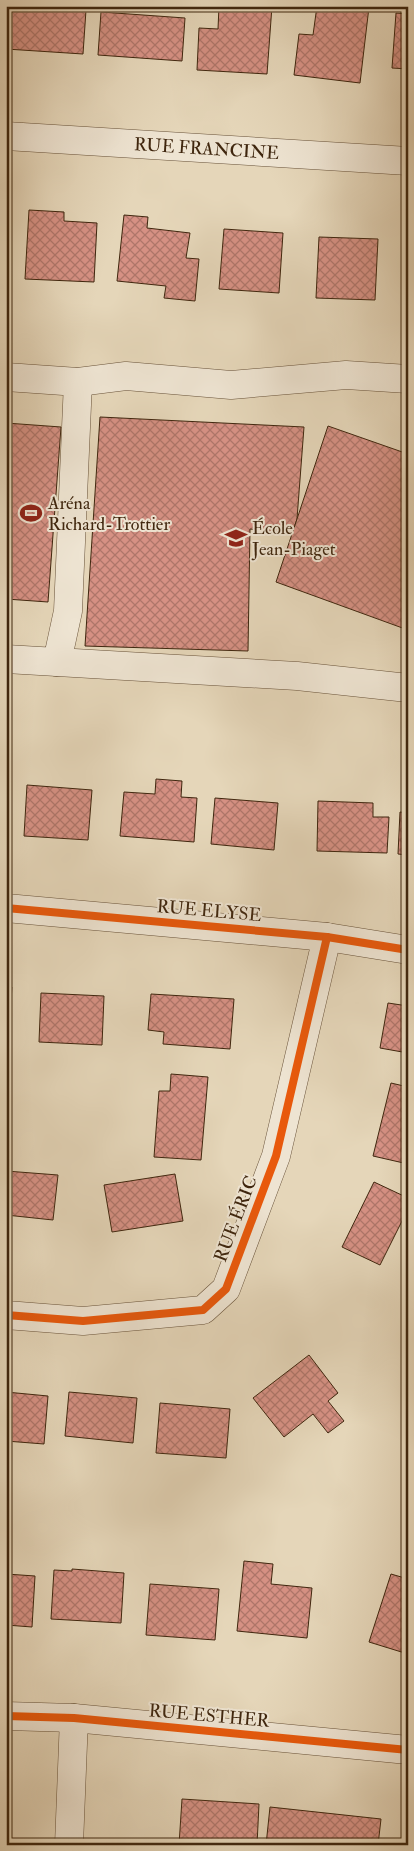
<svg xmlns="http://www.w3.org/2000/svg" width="414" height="1851" font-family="'IM FELL Double Pica',serif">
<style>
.building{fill:url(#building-cross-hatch);stroke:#3f260e}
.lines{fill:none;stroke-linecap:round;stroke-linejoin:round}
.minor-casing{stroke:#685239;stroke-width:29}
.minor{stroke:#eee4d2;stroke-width:28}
.cycleway-casing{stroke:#eee4d2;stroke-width:11}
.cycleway{stroke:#e8590c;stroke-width:8}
.labels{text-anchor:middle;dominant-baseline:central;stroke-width:4;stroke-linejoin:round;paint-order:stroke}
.street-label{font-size:18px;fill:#3f260e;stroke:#eee4d2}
.poi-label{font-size:18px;fill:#3f260e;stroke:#eee4d2;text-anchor:start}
</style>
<defs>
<pattern id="building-cross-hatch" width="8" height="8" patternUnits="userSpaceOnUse" patternTransform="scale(1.25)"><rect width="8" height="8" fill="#d69184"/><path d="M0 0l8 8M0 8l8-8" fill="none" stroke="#af766a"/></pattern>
</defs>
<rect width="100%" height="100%" fill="#e5d6b9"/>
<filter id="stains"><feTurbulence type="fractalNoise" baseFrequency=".004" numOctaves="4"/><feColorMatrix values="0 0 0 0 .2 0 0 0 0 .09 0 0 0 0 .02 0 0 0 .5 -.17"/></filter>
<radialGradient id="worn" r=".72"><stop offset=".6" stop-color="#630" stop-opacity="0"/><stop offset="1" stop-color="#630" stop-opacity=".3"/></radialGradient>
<g class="building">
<path d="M6,6L86,10L83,54L6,49Z"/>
<path d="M219,6H272L267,74L197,70L199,28L218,29Z"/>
<path d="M317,6L369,7L360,83L294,75L299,34L313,35Z"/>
<path d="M101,12L185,18L182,61L98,55Z"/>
<path d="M396,13L408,14V69L392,68Z"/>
<path d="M29,210L64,212V221L97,223L94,282L25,279Z"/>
<path d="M124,215L148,217L147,228L190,233L186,258L199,259L195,301L164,298L166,286L117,281Z"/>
<path d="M224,229L283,233L279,293L219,289Z"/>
<path d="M407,234H408V306H404Z"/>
<path d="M319,237L378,239L375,300L316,298Z"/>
<path d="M100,417L304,427L297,519L292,534L250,529L248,651L85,646Z"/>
<path d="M6,423L61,427L48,602L6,599Z"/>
<path d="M328,426L408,454V630L276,582Z"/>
<path d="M156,779L182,781L181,797L197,798L194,842L120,836L124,792L155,794Z"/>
<path d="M27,785L92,790L88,840L24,836Z"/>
<path d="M215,798L278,803L274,850L211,844Z"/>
<path d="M318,801L373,803V817H389L387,853L317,851Z"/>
<path d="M400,812L408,813V855L398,854Z"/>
<path d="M6,987H12L8,1039H6Z"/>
<path d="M41,993L104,996L102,1045L39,1042Z"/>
<path d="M151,994L234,999L230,1049L163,1044L164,1032L148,1030Z"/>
<path d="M388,1003L408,1006V1053L380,1048Z"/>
<path d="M171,1074L208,1077L201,1160L154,1157L159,1091H170Z"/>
<path d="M391,1083L408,1087V1164L373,1156Z"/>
<path d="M6,1171L58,1175L53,1220L6,1215Z"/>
<path d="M175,1174L183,1221L112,1232L104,1185Z"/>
<path d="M374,1182L408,1198V1209L380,1265L342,1247Z"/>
<path d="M309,1355L338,1393L328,1401L344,1421L328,1433L313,1414L284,1437L253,1398Z"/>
<path d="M6,1392L48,1396L44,1444L6,1441Z"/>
<path d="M69,1392L137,1398L133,1443L65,1436Z"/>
<path d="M160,1403L230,1409L226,1458L156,1453Z"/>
<path d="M244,1561L273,1564L271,1584L312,1588L307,1638L237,1631Z"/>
<path d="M72,1569L124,1573L121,1623L51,1619L54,1570L72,1571Z"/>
<path d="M6,1574L35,1576L32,1627L6,1625Z"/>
<path d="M391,1574L408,1579V1654L369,1642Z"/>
<path d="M150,1584L219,1589L215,1640L146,1635Z"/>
<path d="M182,1799L259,1804L257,1845H179Z"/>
<path d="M270,1807L381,1819L378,1845H266Z"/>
</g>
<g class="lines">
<g class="minor-casing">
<g id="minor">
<path id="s1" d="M6,136L408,161"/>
<path d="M6,377L78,382L126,376L231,385L346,375L408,379"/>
<path d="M6,659L57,662L68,611L78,382"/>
<path d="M57,662L297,676L408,688"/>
<path d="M6,908L327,937L408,950"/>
<path d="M6,1315L83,1321L203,1310L226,1289L276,1156L327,937"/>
<path d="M6,1716L74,1718L408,1750"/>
<path d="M69,1845L74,1718"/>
</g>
</g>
<use href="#minor" class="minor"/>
<g class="cycleway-casing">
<g id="cycleway">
<path d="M6,908L327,937L408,950"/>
<path d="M6,1315L83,1321L203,1310L226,1289L276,1156L327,937"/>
<path d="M6,1716L74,1718L408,1750"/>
</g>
</g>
<use href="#cycleway" class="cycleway"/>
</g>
<defs>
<g id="stadium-bare" transform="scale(1.725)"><path d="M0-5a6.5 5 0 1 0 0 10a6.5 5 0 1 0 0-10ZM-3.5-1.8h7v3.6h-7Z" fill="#8f2418" stroke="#eee4d2" stroke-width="2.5" paint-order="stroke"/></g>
<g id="school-bare" transform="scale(1.725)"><path d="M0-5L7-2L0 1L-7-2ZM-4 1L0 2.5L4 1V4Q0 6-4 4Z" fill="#8f2418" stroke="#eee4d2" stroke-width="2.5" paint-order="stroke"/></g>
</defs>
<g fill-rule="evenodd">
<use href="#stadium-bare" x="31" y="513"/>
<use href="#school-bare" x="236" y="538"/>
</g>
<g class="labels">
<g class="street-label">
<text stroke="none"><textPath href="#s1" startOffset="201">RUE FRANCINE</textPath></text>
<text transform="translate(209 911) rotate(5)">RUE ELYSE</text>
<text transform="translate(236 1219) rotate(-69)">RUE ÉRIC</text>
<text transform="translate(209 1716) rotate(5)">RUE ESTHER</text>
</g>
<g class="poi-label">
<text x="48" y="503">Aréna<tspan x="48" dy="21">Richard-Trottier</tspan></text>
<text x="252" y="528">École<tspan x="252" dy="21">Jean-Piaget</tspan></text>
</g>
</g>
<rect width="414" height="1851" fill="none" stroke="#e5d6b9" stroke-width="25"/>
<rect x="8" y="8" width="399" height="1836" fill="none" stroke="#3f260e" stroke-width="2.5"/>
<rect x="12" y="12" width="389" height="1826" fill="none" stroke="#3f260e"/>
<rect width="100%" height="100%" filter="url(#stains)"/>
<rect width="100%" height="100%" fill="url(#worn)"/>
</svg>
